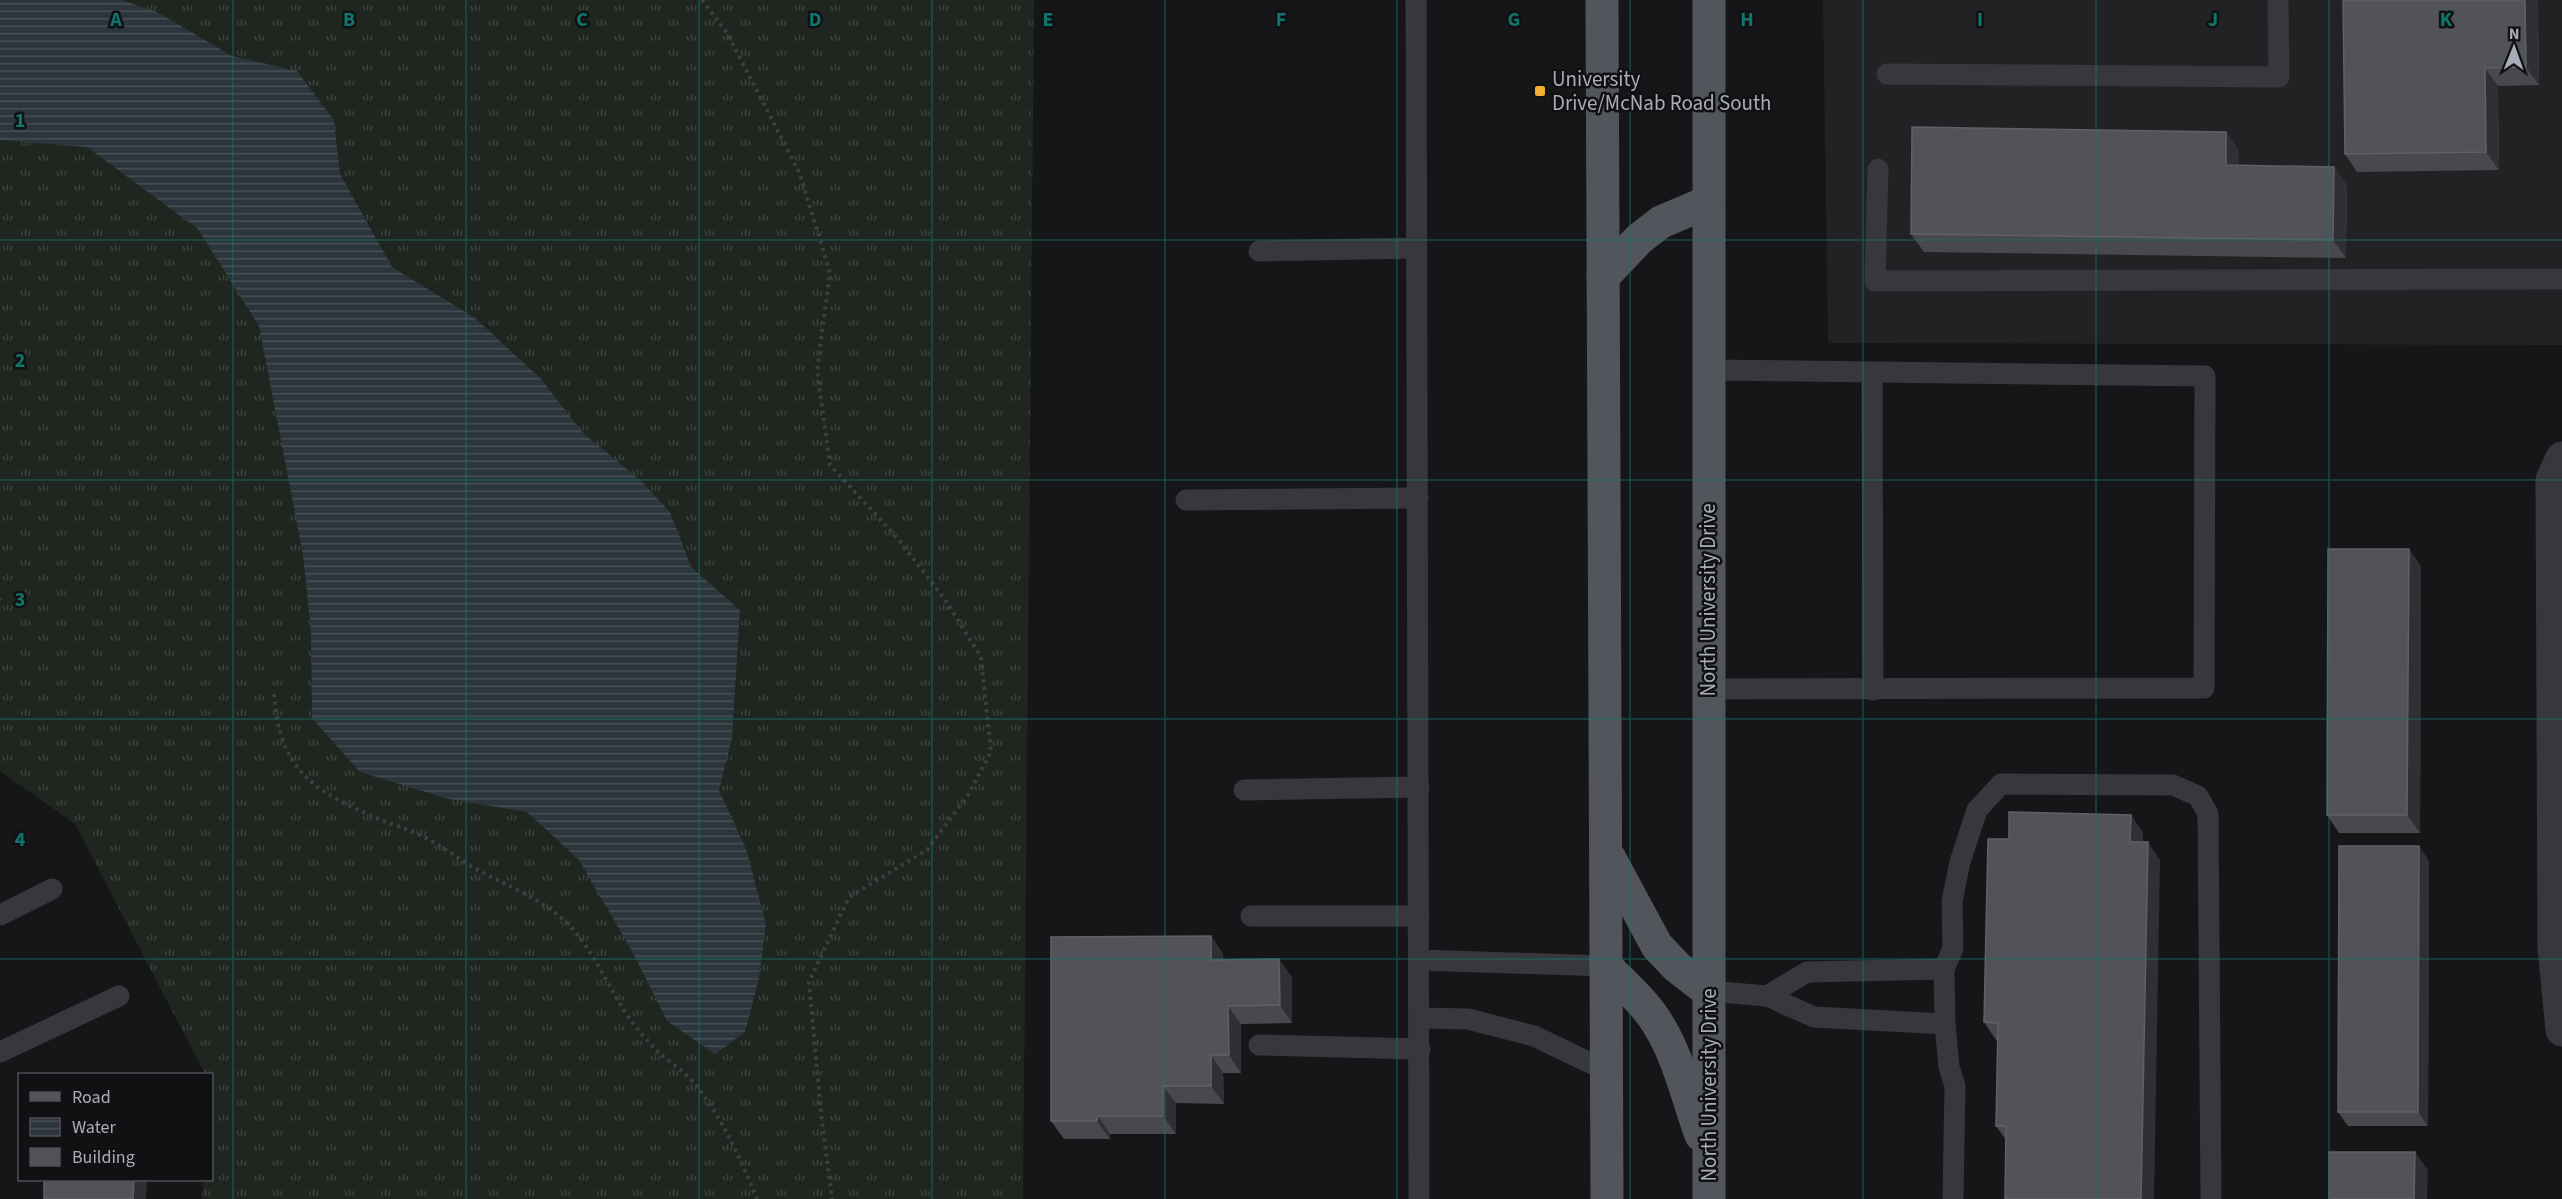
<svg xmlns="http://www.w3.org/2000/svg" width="2562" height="1199" font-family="'Source Sans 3',sans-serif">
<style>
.built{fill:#222225}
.grass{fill:url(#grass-tufts)}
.water{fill:url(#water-rules)}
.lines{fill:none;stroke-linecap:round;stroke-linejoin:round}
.path{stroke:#3d3f44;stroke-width:4;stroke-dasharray:3 4.5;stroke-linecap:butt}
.lane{stroke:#37383d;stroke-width:21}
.street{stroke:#37383d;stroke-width:33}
.primary{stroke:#53555c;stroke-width:33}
.wall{fill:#47494d}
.shaded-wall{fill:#2f3033}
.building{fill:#525359;stroke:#5f6168;stroke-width:1.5}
.grid{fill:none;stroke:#0f766e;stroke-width:1.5;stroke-opacity:0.55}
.poi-dot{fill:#f2b134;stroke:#111113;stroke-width:2}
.labels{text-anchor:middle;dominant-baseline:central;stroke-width:5;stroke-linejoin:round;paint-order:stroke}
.poi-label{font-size:21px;fill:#a8adb8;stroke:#111113;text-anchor:start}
.street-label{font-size:21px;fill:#a8adb8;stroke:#111113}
.grid-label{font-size:20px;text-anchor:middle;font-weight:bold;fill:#0f766e;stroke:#111113;stroke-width:5;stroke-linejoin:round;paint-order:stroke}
</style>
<defs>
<pattern id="grass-tufts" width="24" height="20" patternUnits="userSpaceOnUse" patternTransform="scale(1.5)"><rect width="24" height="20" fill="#1e261f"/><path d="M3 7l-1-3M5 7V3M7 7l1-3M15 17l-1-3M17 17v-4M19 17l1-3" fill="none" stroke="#3c433d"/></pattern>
<pattern id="water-rules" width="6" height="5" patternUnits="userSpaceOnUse" patternTransform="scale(1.5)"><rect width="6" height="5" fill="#2c353c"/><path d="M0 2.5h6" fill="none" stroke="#485056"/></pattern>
</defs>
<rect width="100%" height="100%" fill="#161618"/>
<path class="built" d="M1823,0H2562V345L1828,343Z"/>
<path class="grass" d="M0,0H1034L1023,1199H202L203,1180H212V1074H205L75,824L0,771Z"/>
<path class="water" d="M0,0H122L157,12L232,56L297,71L334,120L340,174L392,267L475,318L540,378L583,433L639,479L670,512L691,567L740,610L732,738L719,790L746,849L766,924L759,978L745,1032L715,1054L667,1021L633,953L579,860L527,812L449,799L360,772L312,718L311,631L303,555L259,326L198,229L87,147L0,140Z"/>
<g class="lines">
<g class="path">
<path d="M702,0L727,33L800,174L830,273L817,370L830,465L898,539L946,601L981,657L991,752L968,795L927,850L849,897L809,982L821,1113L832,1199"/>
<path d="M0,599L1,600"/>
<path d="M274,694C279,763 306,787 367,814C386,823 407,828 426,838C445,848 461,861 480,871C507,886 535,896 559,916C592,943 604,982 628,1016C636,1028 647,1040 657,1051C669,1062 684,1071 695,1084C723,1119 740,1158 757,1199"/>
</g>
<g class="lane">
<path d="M1416,0L1419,1199"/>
<path d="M1887,74L2279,77L2278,0"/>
<path d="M1878,169L1875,281L2562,279"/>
<path d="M1259,251L1416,248"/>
<path d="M1872,373L1873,690"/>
<path d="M1186,500L1418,498"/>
<path d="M1708,689L2204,688L2205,376L1708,370"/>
<path d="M1244,790L1419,787"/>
<path d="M0,915L52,889"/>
<path d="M1251,916H1419"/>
<path d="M1419,960L1606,966"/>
<path d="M1708,991L1767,996L1814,1017L1945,1024"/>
<path d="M1767,996L1807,972L1944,969"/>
<path d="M1420,1018L1468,1019L1534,1036L1607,1071"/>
<path d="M1259,1045L1420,1049"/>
<path d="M0,1052L119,996"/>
<path d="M1953,1199L1955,1086L1949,1067L1945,1024L1944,969L1953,948L1952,901L1960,862L1977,810L2001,784L2173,785L2198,796L2208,814L2211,1199"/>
</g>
<path class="street" d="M2562,458L2552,480L2554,948L2562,1030"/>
<g class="primary">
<path d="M1602,0L1607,1199"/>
<path d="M1709,0V1199"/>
<path d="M1603,277L1639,239L1661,222L1708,202"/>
<path d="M1609,857L1657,946L1677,967L1708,991"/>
<path d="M1606,966C1624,985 1646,1003 1659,1026C1679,1058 1688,1100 1701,1135"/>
</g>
</g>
<g class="wall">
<path d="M2538,0L2539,85L2498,86L2499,170L2357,172L2345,154Z"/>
<path d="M2239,150V165L2347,185L2346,258L1924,252L1911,234Z"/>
<path d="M2409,549L2421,567L2420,833H2339L2327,815Z"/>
<path d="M2131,815L2143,833V842L2160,860L2006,1140L1996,1126L1998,1040H1996L1984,1022L2009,839Z"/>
<path d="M2429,861L2428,1126H2348L2338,1112Z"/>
<path d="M1211,936L1223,954V960L1292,977V1023L1241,1024V1073H1223L1224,1104L1176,1103V1134H1110V1139H1064L1051,1121Z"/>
</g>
<g class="shaded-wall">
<path d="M2525,0H2538L2539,85L2526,67Z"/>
<path d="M2485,68L2498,86L2499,170L2486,152Z"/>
<path d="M2226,132L2239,150V183L2226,165Z"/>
<path d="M2334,167L2347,185L2346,258L2333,240Z"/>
<path d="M2409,549L2421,567L2420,833L2407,815Z"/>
<path d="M2131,815L2143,833V860L2130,842Z"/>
<path d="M2148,842L2160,860L2154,1199H2141Z"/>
<path d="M2419,846L2429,861L2428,1126L2418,1112Z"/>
<path d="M1211,936L1223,954V978L1211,960Z"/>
<path d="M1279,959L1292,977V1023L1280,1005Z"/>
<path d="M1228,1006L1241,1024V1073L1229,1055Z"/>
<path d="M1211,1055L1223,1073L1224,1104L1211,1086Z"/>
<path d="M1163,1086L1176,1103V1134L1163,1116Z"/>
<path d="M1098,1116L1110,1134V1139L1097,1121Z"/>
<path d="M2415,1152L2428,1170L2427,1199H2414Z"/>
<path d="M134,1179H147L146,1199H133Z"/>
</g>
<g class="building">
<path d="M2343,0H2525L2526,67L2485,68L2486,152L2345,154Z"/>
<path d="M1912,127L2226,132V165L2334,167L2333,240L1911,234Z"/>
<path d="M2328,549H2409L2407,815H2327Z"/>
<path d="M2009,812L2131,815L2130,842H2148L2141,1199H2005L2006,1126H1996L1998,1023L1984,1022L1988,839H2009Z"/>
<path d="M2339,846H2419L2418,1112H2338Z"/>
<path d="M1211,936V960L1279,959L1280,1005L1228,1006L1229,1055H1211V1086H1163V1116H1098L1097,1121H1051V937Z"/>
<path d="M2329,1152H2415L2414,1199H2329Z"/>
<path d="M44,1179H134L133,1199H44Z"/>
</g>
<path class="grid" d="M233,0V1199M466,0V1199M699,0V1199M932,0V1199M1165,0V1199M1397,0V1199M1630,0V1199M1863,0V1199M2096,0V1199M2329,0V1199M0,240H2562M0,480H2562M0,719H2562M0,959H2562"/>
<rect class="poi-dot" x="1534" y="85" width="12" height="12" rx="3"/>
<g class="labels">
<g class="poi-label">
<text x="1552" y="79">University<tspan x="1552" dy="24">Drive/McNab Road South</tspan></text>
</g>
<g class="street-label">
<text transform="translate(1708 600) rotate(-90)">North University Drive</text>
<text transform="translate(1709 1085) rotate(-90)">North University Drive</text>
</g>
</g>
<g class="grid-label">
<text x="116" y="26">A</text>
<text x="349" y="26">B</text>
<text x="582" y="26">C</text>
<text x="815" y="26">D</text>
<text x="1048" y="26">E</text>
<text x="1281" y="26">F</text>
<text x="1514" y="26">G</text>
<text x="1747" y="26">H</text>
<text x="1980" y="26">I</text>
<text x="2213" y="26">J</text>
<text x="2446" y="26">K</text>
<text x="20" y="127">1</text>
<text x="20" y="367">2</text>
<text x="20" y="606">3</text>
<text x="20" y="846">4</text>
</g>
<rect x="18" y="1073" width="195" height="108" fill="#111113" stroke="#4d4f55" stroke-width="1.5"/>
<rect x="30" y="1092" width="30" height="9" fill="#53555c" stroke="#4d4f55" stroke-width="1.5"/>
<text x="72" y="1103" font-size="18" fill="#a8adb8">Road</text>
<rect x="30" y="1118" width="30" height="18" fill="url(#water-rules)" stroke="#4d4f55" stroke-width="1.5"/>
<text x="72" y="1133" font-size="18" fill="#a8adb8">Water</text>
<rect x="30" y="1148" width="30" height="18" fill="#525359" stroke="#4d4f55" stroke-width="1.5"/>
<text x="72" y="1163" font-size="18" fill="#a8adb8">Building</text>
<g transform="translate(2514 48) rotate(1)" stroke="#111113" stroke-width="4.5" paint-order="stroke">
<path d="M0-4.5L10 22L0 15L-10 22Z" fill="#a8adb8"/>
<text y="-9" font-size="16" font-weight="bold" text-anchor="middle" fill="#a8adb8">N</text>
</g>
</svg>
